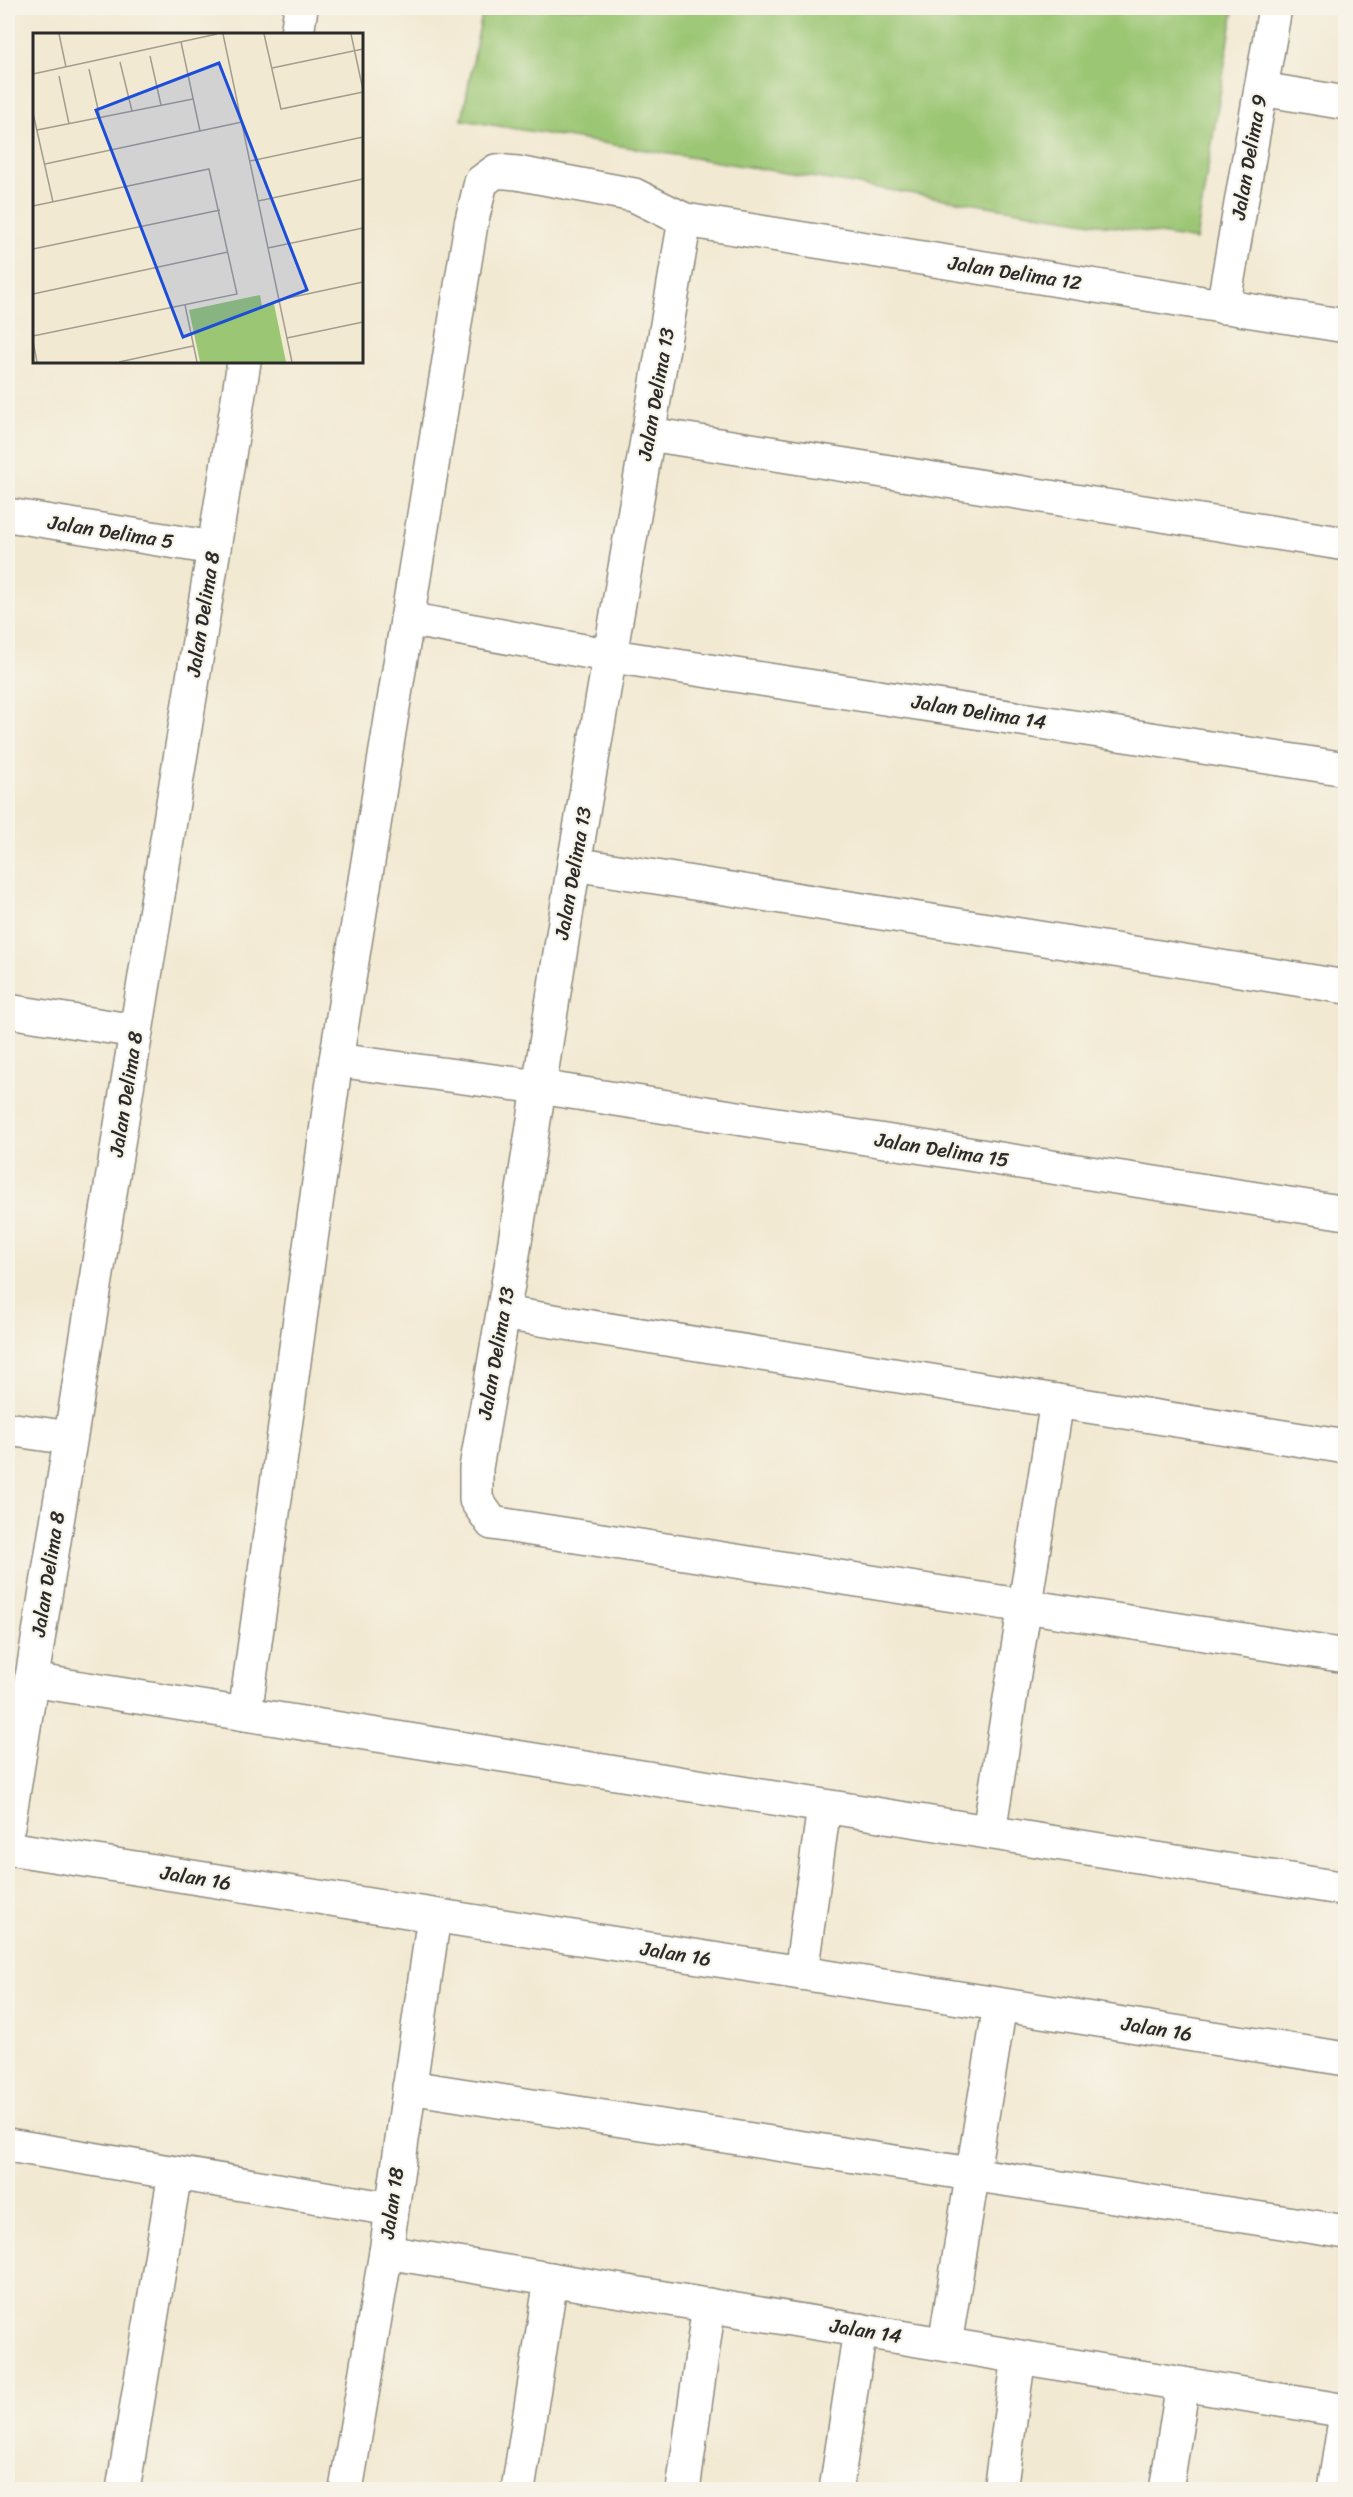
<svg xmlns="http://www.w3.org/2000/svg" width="1353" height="2497" font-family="Sriracha,sans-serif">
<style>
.green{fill:#9bc673;stroke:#63784f;stroke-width:1.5}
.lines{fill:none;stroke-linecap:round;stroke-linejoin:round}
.minor-casing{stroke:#8e8a7e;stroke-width:36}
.minor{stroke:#fff;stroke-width:33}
.labels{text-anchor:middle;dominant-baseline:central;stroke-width:4.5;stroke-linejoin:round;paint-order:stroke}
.street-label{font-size:20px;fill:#2b2b2b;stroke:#f7f3e8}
.inset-road{fill:none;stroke:#a29d8f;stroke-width:1.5}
.view{fill:#1d4ed8;fill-opacity:0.15;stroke:#1d4ed8;stroke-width:3}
.inset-edge{fill:none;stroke:#2b2b2b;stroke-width:3}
</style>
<rect width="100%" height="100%" fill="#f7f3e8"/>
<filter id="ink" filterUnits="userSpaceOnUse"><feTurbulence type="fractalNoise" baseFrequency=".0167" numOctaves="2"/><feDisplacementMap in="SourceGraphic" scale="12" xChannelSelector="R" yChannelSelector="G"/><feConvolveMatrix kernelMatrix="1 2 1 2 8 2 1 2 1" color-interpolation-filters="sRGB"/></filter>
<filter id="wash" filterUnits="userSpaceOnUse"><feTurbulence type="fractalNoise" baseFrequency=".008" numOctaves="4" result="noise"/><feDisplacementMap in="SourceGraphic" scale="24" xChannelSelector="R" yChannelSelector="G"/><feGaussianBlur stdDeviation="1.35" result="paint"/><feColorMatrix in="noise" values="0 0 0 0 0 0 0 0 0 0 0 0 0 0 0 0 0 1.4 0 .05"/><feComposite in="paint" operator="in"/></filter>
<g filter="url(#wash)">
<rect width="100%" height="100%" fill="#f2e9d2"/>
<path class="green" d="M480,8H1234L1196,240L462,120L483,9Z"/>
</g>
<g filter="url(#ink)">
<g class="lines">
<g class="minor-casing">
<g id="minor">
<path d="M297,34L301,8"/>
<path d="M1261,89L1346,103"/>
<path d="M685,220L574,864L511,1267L476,1468V1500L492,1523L1346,1656"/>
<path d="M1223,307L1275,8"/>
<path d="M649,434L1346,544"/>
<path d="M8,515L214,548"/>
<path d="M407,619L612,656L1346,769"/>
<path d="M574,864L1346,987"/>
<path d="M8,1011L136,1031"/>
<path d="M336,1060L539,1087L1346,1213"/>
<path d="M503,1313L1346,1447"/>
<path d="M8,1429L70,1438"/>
<path d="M31,1680L1346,1889"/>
<path d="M245,1714L336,1060L471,224L481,182L496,171L517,173L634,195L685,220L1346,326"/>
<path d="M8,1826L244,362"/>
<path d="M989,1832L1057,1401"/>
<path d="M8,1848L1346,2059"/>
<path d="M801,1973L824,1807"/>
<path d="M409,2087L1346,2232"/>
<path d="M8,2145L391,2209"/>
<path d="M386,2252L1346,2411"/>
<path d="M945,2344L1000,2005"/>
<path d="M123,2490L175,2173"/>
<path d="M346,2490L386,2252L434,1916"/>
<path d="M518,2490L551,2279"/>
<path d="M683,2490L709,2305"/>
<path d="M836,2490L860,2330"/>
<path d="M1000,2490L1019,2357"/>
<path d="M1166,2490L1183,2384"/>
<path d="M1334,2490L1346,2414"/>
</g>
</g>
<use href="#minor" class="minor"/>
</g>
</g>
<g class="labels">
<g class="street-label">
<text transform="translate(1249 157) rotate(-80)">Jalan Delima 9</text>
<text transform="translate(1015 273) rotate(9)">Jalan Delima 12</text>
<text transform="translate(656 394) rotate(-80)">Jalan Delima 13</text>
<text transform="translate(111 532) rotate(9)">Jalan Delima 5</text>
<text transform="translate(203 614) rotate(-81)">Jalan Delima 8</text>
<text transform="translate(979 712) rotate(9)">Jalan Delima 14</text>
<text transform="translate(573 873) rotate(-80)">Jalan Delima 13</text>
<text transform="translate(126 1094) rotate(-81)">Jalan Delima 8</text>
<text transform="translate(942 1150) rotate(9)">Jalan Delima 15</text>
<text transform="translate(496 1353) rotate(-80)">Jalan Delima 13</text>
<text transform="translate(48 1574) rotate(-81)">Jalan Delima 8</text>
<text transform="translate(196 1878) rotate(9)">Jalan 16</text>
<text transform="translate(676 1954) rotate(9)">Jalan 16</text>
<text transform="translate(1157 2029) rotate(9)">Jalan 16</text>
<text transform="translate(392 2203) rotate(-82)">Jalan 18</text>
<text transform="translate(866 2331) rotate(9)">Jalan 14</text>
</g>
</g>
<g transform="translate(33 33)">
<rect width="330" height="330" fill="#f2e9d2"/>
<path d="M227,262L229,273L241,271L253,329H167L156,277Z" fill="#9bc673"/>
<path class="inset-road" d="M26,1L33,34M190,1L259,329M231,1L248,76L330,59M318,1L330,57M148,9L167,98M117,23L128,72M87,29L99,78M239,35L330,16M56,36L67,85M0,41L184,1M26,43L36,91M0,80L20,169M4,97L160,66M217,128L330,104M12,131L209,89M225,168L330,146M0,173L176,136L204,261L0,303M235,215L330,195M0,216L187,177M0,261L195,219M246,267L330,249M152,272L164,329M254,305L330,289M0,308L4,329M86,329L160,313"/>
<path class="view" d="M186,30L274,257L150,304L63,77Z"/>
<rect width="330" height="330" class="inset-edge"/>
</g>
<rect width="1353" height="2497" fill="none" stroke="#f7f3e8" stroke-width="30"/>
</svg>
